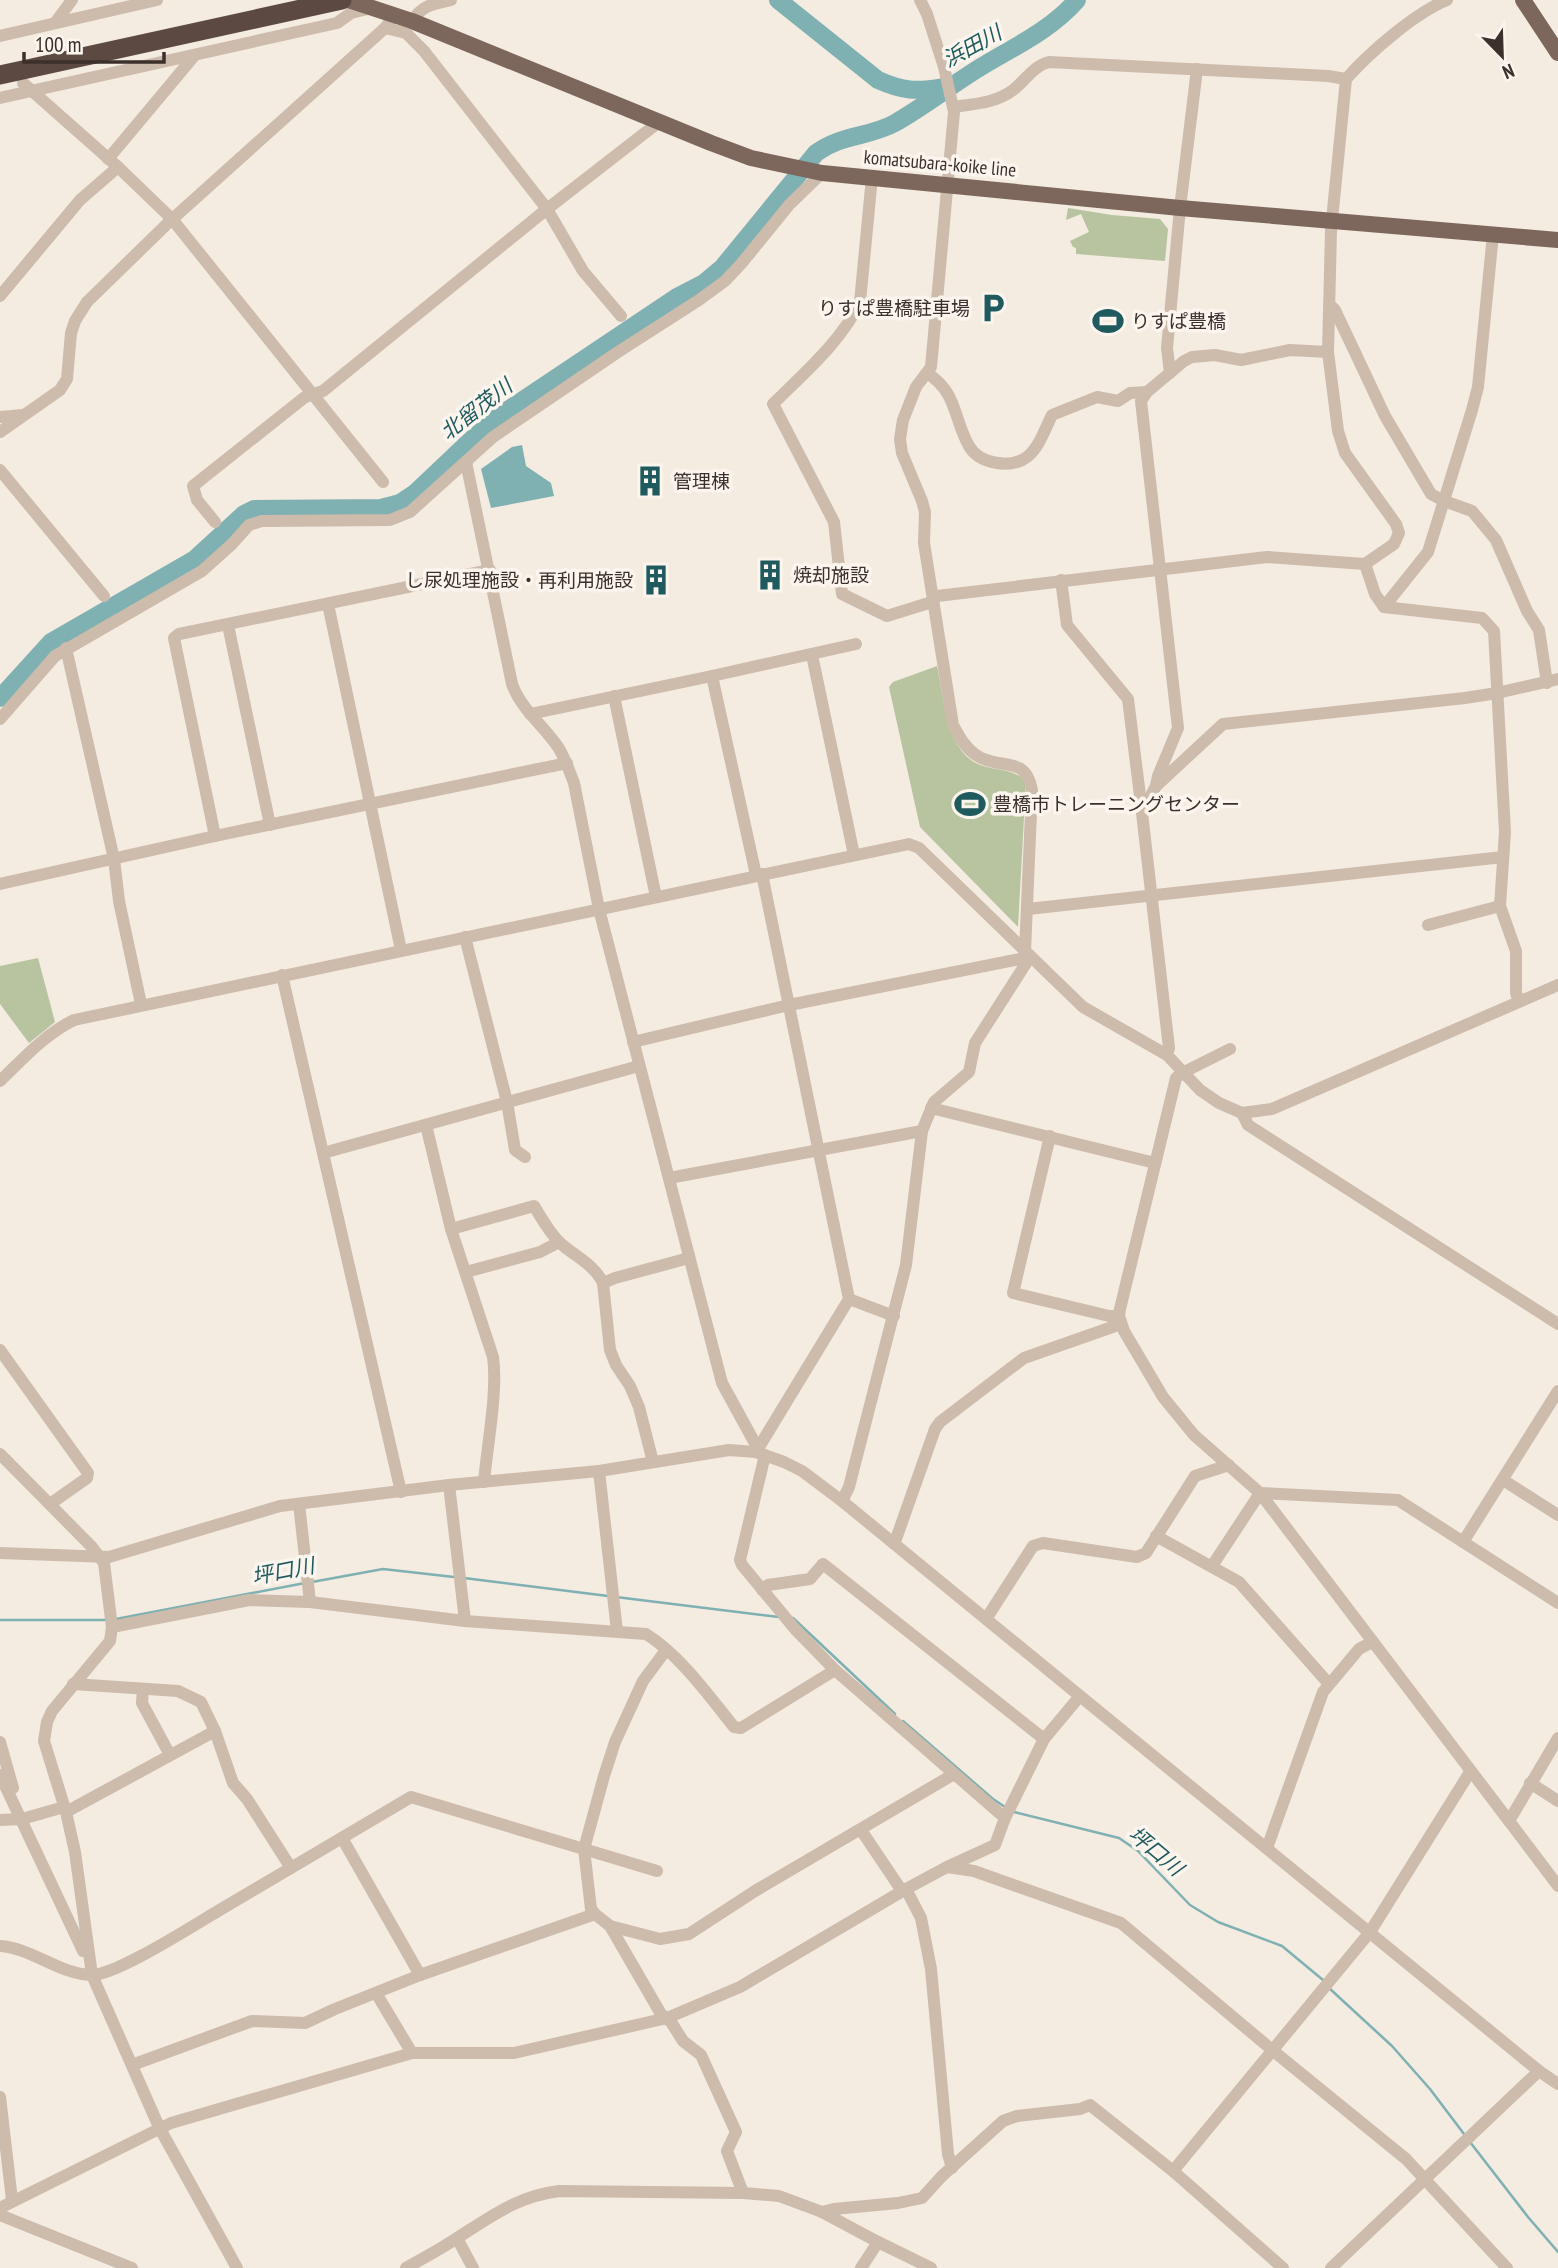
<svg xmlns="http://www.w3.org/2000/svg" width="1558" height="2268" font-family="'PT Sans Narrow','Noto Sans JP',sans-serif">
<style>
.green{fill:#b8c4a0}
.water{fill:#7fb0b2}
.lines{fill:none;stroke-linecap:round;stroke-linejoin:round}
.stream{stroke:#7fb0b2;stroke-width:2.5}
.river{stroke:#7fb0b2;stroke-width:18}
.minor{stroke:#cdbbac;stroke-width:12}
.major{stroke:#7d675c;stroke-width:16}
.highway{stroke:#5c4a42;stroke-width:19}
.labels{text-anchor:middle;dominant-baseline:central;stroke-width:7;stroke-linejoin:round;paint-order:stroke}
.street-label{font-size:19px;fill:#3b302b;stroke:#fbf5ee}
.poi-label{font-size:19px;fill:#3b302b;stroke:#fbf5ee;text-anchor:start}
.water-label{font-size:21px;font-style:italic;fill:#1f5a5e;stroke:#fbf5ee}
</style>
<rect width="100%" height="100%" fill="#f4ebe1"/>
<g class="green">
<path d="M1068,208L1112,215L1160,219L1168,229L1165,261L1076,254V248L1073,247L1070,241L1089,232L1081,214L1066,220Z"/>
<path d="M937,666C944,697 946,752 980,765C997,771 1012,768 1026,781L1018,927L920,827L889,687L893,682Z"/>
<path d="M38,958L55,1022L29,1043L0,1004V966Z"/>
</g>
<path class="water" d="M522,445L526,466L551,483L554,496L491,508L481,469L512,447Z"/>
<g class="lines">
<g class="stream">
<path d="M464,1578L608,1596"/>
<path d="M312,1582L383,1569L454,1577"/>
<path d="M616,1597L779,1617"/>
<path d="M793,1618L895,1714"/>
<path d="M116,1619L305,1583"/>
<path d="M0,1620H105"/>
<path d="M903,1721L993,1799L1005,1807"/>
<path d="M1014,1812L1119,1838L1138,1851L1190,1905L1218,1922L1282,1946L1323,1980"/>
<path d="M1329,1988L1392,2046L1430,2089L1464,2134"/>
<path d="M1470,2142L1528,2217L1558,2252"/>
</g>
<g class="river">
<path d="M778,0L878,80C903,91 916,92 943,87"/>
<path d="M0,698L51,642L195,559L244,514L254,509L381,508L400,503L415,493L490,422L677,297L704,283L722,268L816,153C842,134 870,137 895,123C923,107 949,87 976,70C1011,48 1049,32 1077,0"/>
</g>
<g class="minor">
<path d="M920,0L927,14L944,67L954,112L931,367L916,387L903,420L900,439L902,453L922,501L925,512L924,543L953,725C960,738 967,751 981,758C1006,769 1026,757 1032,790L1025,951"/>
<path d="M412,21C422,5 433,4 451,0"/>
<path d="M55,23L72,0"/>
<path d="M385,28L406,33L424,51L547,209L583,271L621,316"/>
<path d="M0,36L157,0"/>
<path d="M23,83L118,167L172,219L383,482"/>
<path d="M0,98L337,23L351,13L372,8"/>
<path d="M953,107C974,104 996,103 1013,90C1026,80 1033,66 1049,62L1328,76L1346,79"/>
<path d="M108,159L195,55"/>
<path d="M872,177L860,302C841,342 804,373 773,404L834,522L842,594L887,616L932,602L937,596L1267,557L1365,564L1394,544L1399,533L1396,524L1345,453L1338,431L1328,352L1331,230L1346,79C1370,52 1415,13 1447,0"/>
<path d="M0,296L80,200L118,167"/>
<path d="M1330,305L1335,310L1385,416L1431,494L1444,501L1472,511L1496,540L1527,611L1539,630L1547,683"/>
<path d="M927,373C958,393 953,418 969,446C979,464 1011,469 1027,457C1039,448 1045,429 1052,415L1097,397L1118,401L1130,393L1147,392"/>
<path d="M1170,373L1167,348L1180,208L1197,69"/>
<path d="M0,417L23,415"/>
<path d="M0,432L60,390L67,379L71,333L75,321L87,302L168,223L385,28L395,15"/>
<path d="M466,462L512,684C521,709 543,725 558,747C565,758 569,770 574,783L599,909L722,1383L757,1447"/>
<path d="M0,470L104,596"/>
<path d="M215,522L197,500L193,486L305,397L323,391L547,209L659,122"/>
<path d="M1365,564L1375,594L1384,607L1482,618L1494,631L1505,832L1500,906L1516,951V993L1519,1001"/>
<path d="M1061,580L1067,625L1128,699L1142,812"/>
<path d="M328,604L401,950"/>
<path d="M1384,607L1428,552L1472,410L1478,387L1493,234"/>
<path d="M228,625L270,825"/>
<path d="M66,648L114,859L119,901L141,1004"/>
<path d="M812,655L854,855"/>
<path d="M712,676L856,644"/>
<path d="M614,696L656,897"/>
<path d="M530,714L712,676L756,875"/>
<path d="M0,719L55,656L202,571L232,544L249,525L262,521L390,520L410,512L493,437L618,352L699,300L725,281L741,264L789,205L822,173"/>
<path d="M1156,786L1223,724L1465,698L1497,693L1558,679"/>
<path d="M215,836L174,638L179,634L490,570"/>
<path d="M0,884L215,836L567,763"/>
<path d="M1028,909L1503,857"/>
<path d="M1428,925L1500,906"/>
<path d="M465,937L507,1102L515,1150L525,1157"/>
<path d="M1030,957L975,1043L969,1072L934,1102L922,1131L906,1265L849,1487L842,1501L1080,1696L1044,1739L1005,1818L995,1845L947,1867L974,1871L1121,1923L1271,2049L1406,2159L1507,2268"/>
<path d="M282,975L401,1492"/>
<path d="M633,1042L789,1005L1030,957"/>
<path d="M1230,1049L1184,1072L1176,1078L1120,1309L1119,1316L1124,1331L1163,1397L1194,1435L1260,1493L1509,1821"/>
<path d="M1167,1055L1169,1048L1142,813L1156,786L1158,776L1178,728L1141,401L1147,392L1184,361L1192,357L1215,355L1241,360L1290,350L1328,352"/>
<path d="M0,1081C23,1059 45,1034 74,1020L909,844L919,848L1083,1007L1167,1055L1200,1090L1219,1103L1242,1113L1272,1109L1558,985"/>
<path d="M931,1108L1155,1163"/>
<path d="M1242,1113L1248,1125L1558,1324"/>
<path d="M426,1125L451,1229L493,1357C498,1391 487,1446 484,1482"/>
<path d="M1050,1136L1013,1293L1109,1316H1119"/>
<path d="M323,1153L639,1066"/>
<path d="M669,1178L922,1131"/>
<path d="M451,1229L534,1206C542,1219 549,1232 559,1242C574,1256 594,1264 603,1283"/>
<path d="M466,1272L540,1252L559,1242"/>
<path d="M849,1299L894,1316"/>
<path d="M0,1350L88,1473L87,1478L50,1504"/>
<path d="M756,1452L849,1299L762,874"/>
<path d="M0,1454L92,1547L104,1563L112,1627L110,1641L52,1711L47,1722L44,1741L66,1812L75,1852L92,1975L159,2127L237,2268"/>
<path d="M765,1455L740,1560L742,1565L795,1629L835,1670L1005,1818"/>
<path d="M653,1462L639,1407L630,1386L616,1365L610,1350L603,1283L615,1278L689,1258"/>
<path d="M599,1471L617,1631"/>
<path d="M1503,1480L1558,1515"/>
<path d="M449,1485L465,1621"/>
<path d="M299,1504L310,1602"/>
<path d="M1156,1536L1239,1582L1329,1684"/>
<path d="M1463,1542L1558,1391"/>
<path d="M893,1543L896,1539L935,1429L940,1422L1024,1358L1121,1324"/>
<path d="M0,1553L109,1557L280,1506L449,1485L599,1471L729,1450L756,1452L784,1462L802,1471L842,1501"/>
<path d="M1212,1566L1260,1493L1398,1500L1558,1603"/>
<path d="M762,1590L768,1585L810,1579L823,1564L1044,1739"/>
<path d="M986,1619L1033,1546L1043,1543L1137,1557L1146,1553L1195,1476L1229,1465"/>
<path d="M112,1627L249,1600L310,1602L465,1621L646,1634C680,1655 709,1696 734,1727L741,1728L835,1670"/>
<path d="M666,1650L643,1681L615,1742L604,1776L584,1849L591,1909L595,1914L610,1926L661,2014L671,2022L683,2041L701,2055L736,2132L727,2151L743,2193"/>
<path d="M73,1684L178,1691L201,1702L215,1731L233,1783L247,1799L291,1868"/>
<path d="M143,1689L142,1703L170,1755"/>
<path d="M1080,1696L1539,2071"/>
<path d="M1558,1738L1509,1821L1558,1886"/>
<path d="M0,1742L13,1788"/>
<path d="M0,1775L83,1951"/>
<path d="M1530,1783L1558,1801"/>
<path d="M66,1812L215,1731"/>
<path d="M0,1820L22,1819L64,1807"/>
<path d="M861,1830L902,1891"/>
<path d="M342,1838L420,1975"/>
<path d="M1267,1848L1323,1692L1359,1649L1372,1642"/>
<path d="M906,1889L921,1918L931,1969L948,2154L952,2168"/>
<path d="M610,1926L660,1939L689,1934L755,1891L954,1774"/>
<path d="M0,1946C32,1948 59,1974 91,1975C115,1976 194,1925 218,1911C283,1873 347,1835 411,1797L657,1871"/>
<path d="M376,1993L412,2053"/>
<path d="M132,2065L252,2021L305,2023L335,2009L420,1975L595,1914"/>
<path d="M0,2097L12,2200"/>
<path d="M1173,2171L1370,1932L1470,1772"/>
<path d="M0,2208L171,2123L412,2053H514L667,2018L740,1987L906,1889L947,1867"/>
<path d="M822,2212L878,2242"/>
<path d="M0,2215L132,2268"/>
<path d="M457,2238L473,2268"/>
<path d="M406,2268C423,2258 441,2249 457,2238C492,2216 518,2196 559,2191L743,2193L779,2196L822,2212L834,2209L898,2203L922,2198L942,2176L1003,2121L1017,2116L1080,2109L1090,2105L1173,2171L1283,2268"/>
<path d="M861,2268L878,2242L931,2268"/>
<path d="M1331,2268L1539,2071L1558,2084"/>
</g>
<g class="major">
<path d="M348,0L412,21L711,143L751,158L822,173L1180,208L1558,240"/>
<path d="M1523,0L1558,53"/>
</g>
<path class="highway" d="M0,75L342,0"/>
</g>
<defs>
<g id="parking-bare" transform="scale(2.415)"><path d="M-3.5-5.5H1a3.5 3.5 0 0 1 0 7H-1V5.5H-3.5ZM-1-3.4V-.6H.8a1.4 1.4 0 0 0 0-2.8Z" fill="#1f5a5e" stroke="#fbf5ee" stroke-width="2.5" paint-order="stroke"/></g>
<g id="stadium-bare" transform="scale(2.415)"><path d="M0-5a6.5 5 0 1 0 0 10a6.5 5 0 1 0 0-10ZM-3.5-1.8h7v3.6h-7Z" fill="#1f5a5e" stroke="#fbf5ee" stroke-width="2.5" paint-order="stroke"/></g>
<g id="building-bare" transform="scale(2.415)"><path d="M-4-6H4V6H1V3H-1V6H-4ZM-2.5-4.3h1.7v1.8h-1.7ZM.8-4.3h1.7v1.8H.8ZM-2.5-1h1.7V.8h-1.7ZM.8-1h1.7V.8H.8Z" fill="#1f5a5e" stroke="#fbf5ee" stroke-width="2.5" paint-order="stroke"/></g>
</defs>
<g fill-rule="evenodd">
<use href="#parking-bare" x="993" y="308"/>
<use href="#stadium-bare" x="1108" y="321"/>
<use href="#building-bare" x="650" y="481"/>
<use href="#building-bare" x="770" y="575"/>
<use href="#building-bare" x="656" y="580"/>
<use href="#stadium-bare" x="970" y="804"/>
</g>
<g class="labels">
<g class="street-label">
<text transform="translate(940 163) rotate(5)">komatsubara-koike line</text>
</g>
<g class="poi-label">
<text x="970" y="308" text-anchor="end">りすぱ豊橋駐車場</text>
<text x="1131" y="321">りすぱ豊橋</text>
<text x="673" y="481">管理棟</text>
<text x="793" y="575">焼却施設</text>
<text x="633" y="580" text-anchor="end">し尿処理施設・再利用施設</text>
<text x="993" y="804">豊橋市トレーニングセンター</text>
</g>
<g class="water-label">
<text transform="translate(972 46) rotate(-29)">浜田川</text>
<text transform="translate(476 409) rotate(-38)">北留茂川</text>
<text transform="translate(283 1571) rotate(-11)">坪口川</text>
<text transform="translate(1156 1851) rotate(40)">坪口川</text>
</g>
</g>
<g transform="translate(1502 56) rotate(157)" stroke="#fbf5ee" stroke-width="5" paint-order="stroke">
<path d="M0-5L12 26L0 18L-12 26Z" fill="#3b302b"/>
<text y="-10" font-size="19" font-weight="bold" text-anchor="middle" fill="#3b302b">N</text>
</g>
<path d="M24 52v10h140v-10" fill="none" stroke="#3b302b" stroke-width="3.5"/>
<text x="35" y="52" font-size="21" fill="#3b302b" stroke="#fbf5ee" stroke-width="5" paint-order="stroke">100 m</text>
</svg>
